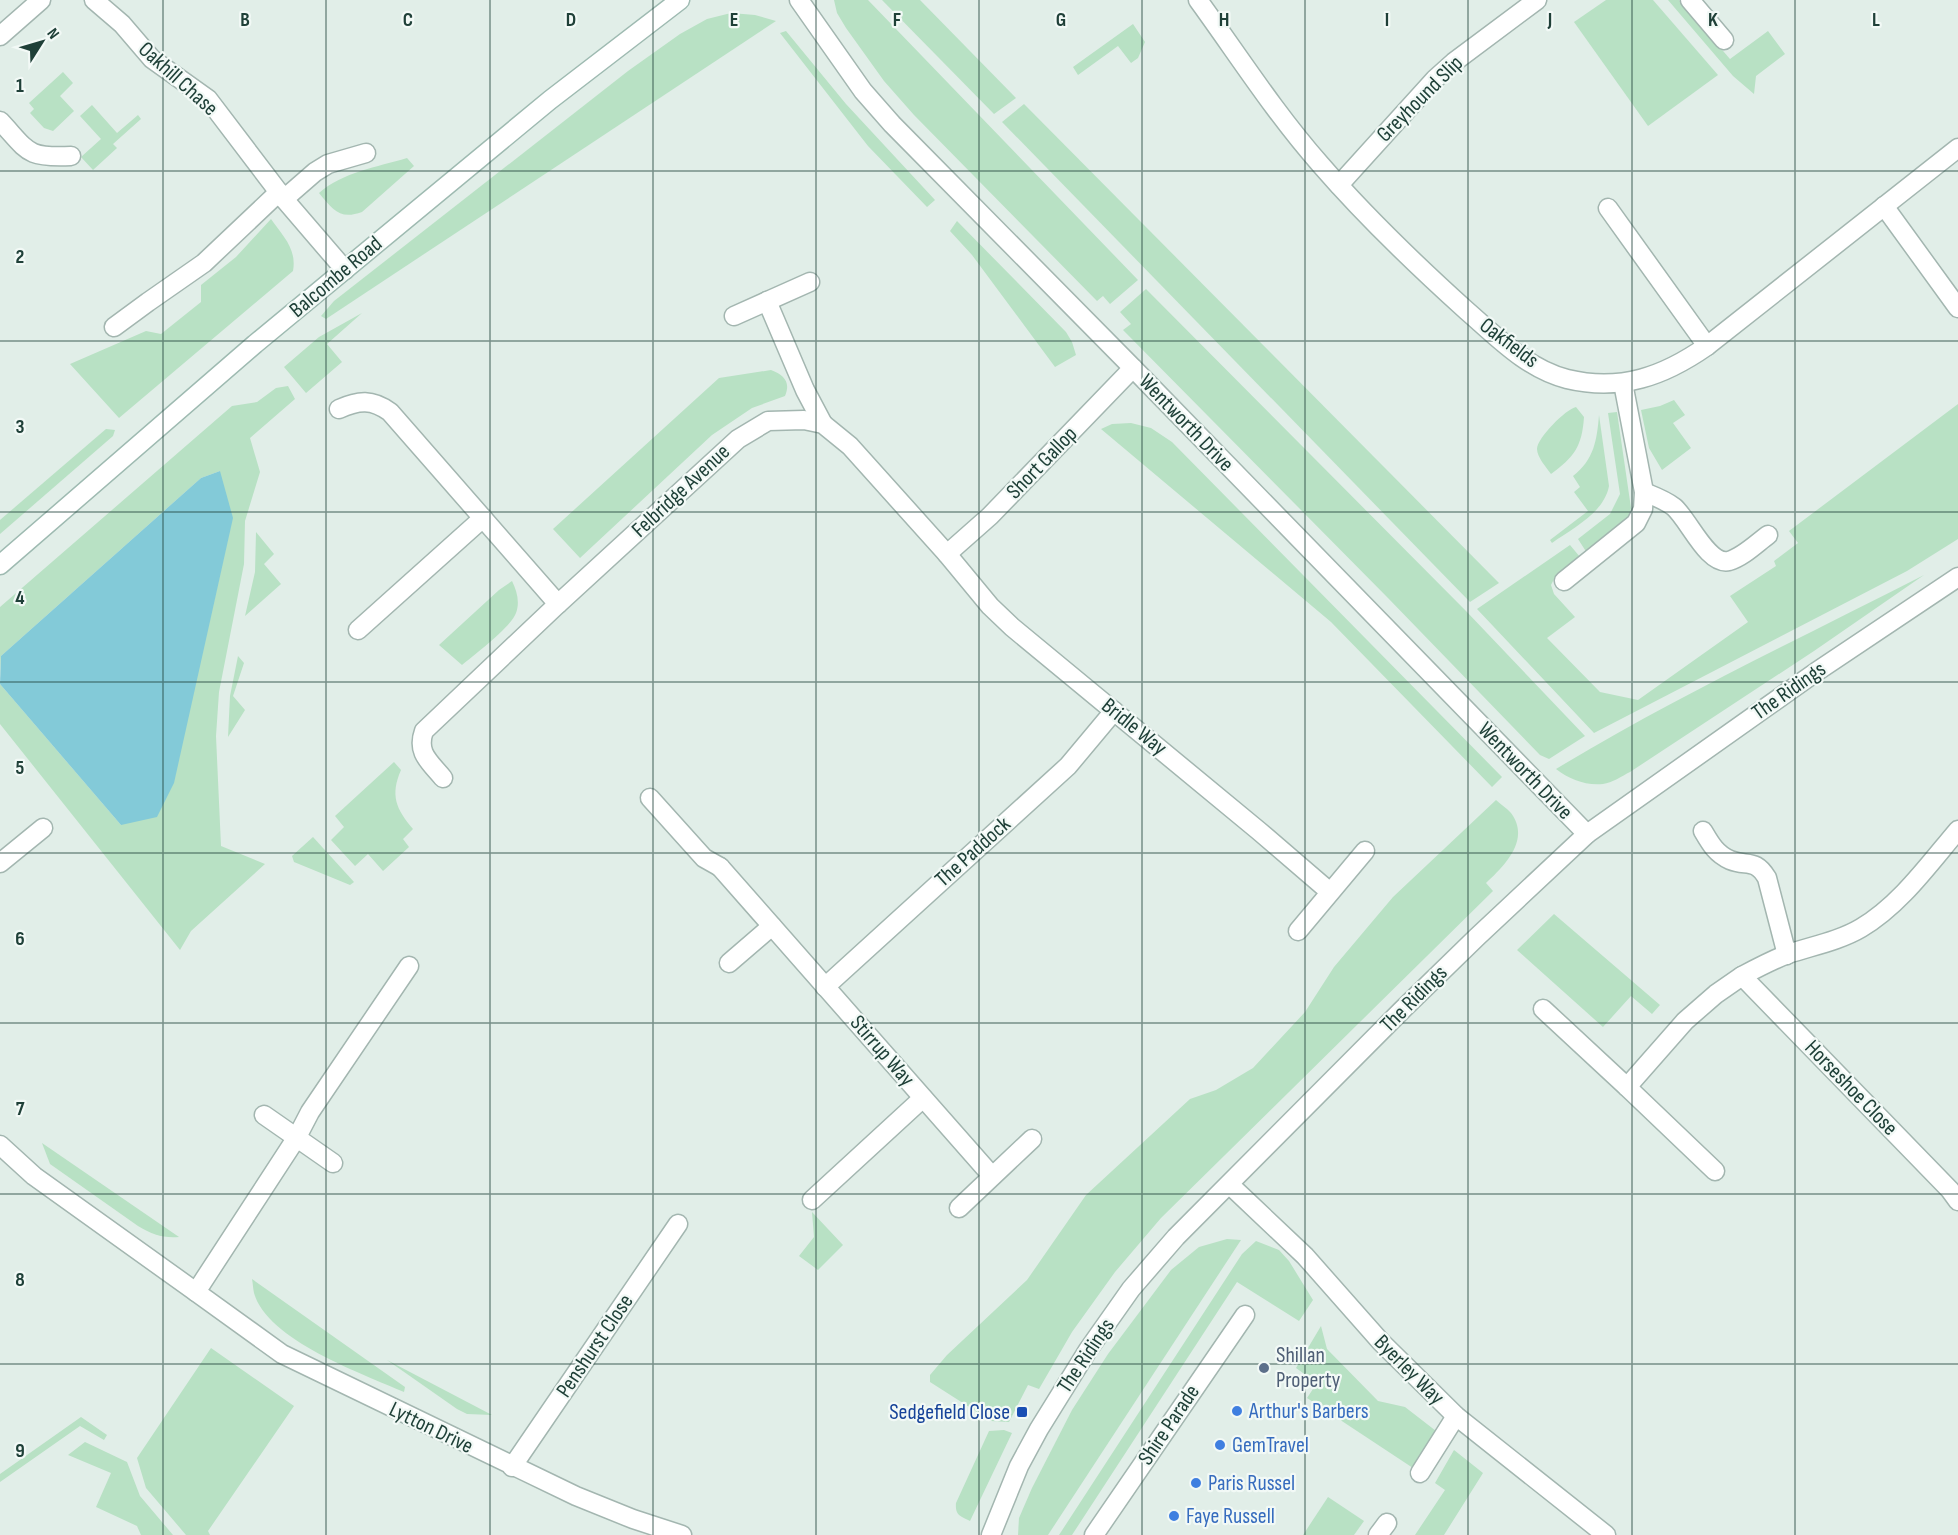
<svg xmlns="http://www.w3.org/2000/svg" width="1958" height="1535" font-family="'Sofia Sans Condensed',sans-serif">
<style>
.green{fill:#b8e1c4}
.water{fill:#83cad8}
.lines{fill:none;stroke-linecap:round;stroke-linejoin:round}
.service-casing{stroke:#a3b6b0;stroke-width:21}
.minor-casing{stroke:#a3b6b0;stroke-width:21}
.secondary-casing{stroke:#9ebab1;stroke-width:21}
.service{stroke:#fff;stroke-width:18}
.minor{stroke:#fff;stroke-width:18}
.secondary{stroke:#fff;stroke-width:18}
.grid{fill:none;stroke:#1f4038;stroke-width:1.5;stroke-opacity:0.55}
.service-dot{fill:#5c6f8a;stroke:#f2f9f6;stroke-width:2}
.shop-dot{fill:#3f7fe0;stroke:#f2f9f6;stroke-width:2}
.transit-dot{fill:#1a4fb4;stroke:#f2f9f6;stroke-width:2}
.labels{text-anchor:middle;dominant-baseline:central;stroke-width:4.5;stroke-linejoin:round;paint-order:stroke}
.street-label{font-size:22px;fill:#1f4038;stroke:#f2f9f6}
.service-label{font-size:22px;fill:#4e5e75;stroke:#f2f9f6;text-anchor:start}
.shop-label{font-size:22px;fill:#366cbe;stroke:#f2f9f6;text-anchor:start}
.transit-label{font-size:22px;fill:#164399;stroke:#f2f9f6;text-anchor:end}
.grid-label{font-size:20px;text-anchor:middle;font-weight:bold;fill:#1f4038;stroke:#f2f9f6;stroke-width:4.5;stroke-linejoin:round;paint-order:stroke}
</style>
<rect width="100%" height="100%" fill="#e1eee8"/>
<g class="green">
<path d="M834,0H868L1138,280L1110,304L1103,296L1097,301L914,115L884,81L846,28L837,13Z"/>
<path d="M882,0H920L1016,98L994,114Z"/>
<path d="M1606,0H1653L1718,75L1648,126L1574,22Z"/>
<path d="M1668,0H1679L1730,59L1768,31L1785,54L1756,76L1754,94L1733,76Z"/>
<path d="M731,13L755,15L776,21L326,319L321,316L334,301L628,71L680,34L707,19Z"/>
<path d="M1133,24L1145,42L1138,58L1131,63L1118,46L1078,75L1073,67Z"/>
<path d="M786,31L846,104L935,200L927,207L868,146L780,33Z"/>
<path d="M63,72L73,83L60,96L74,111L53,131L44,128L30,113L34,109L29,103Z"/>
<path d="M1024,104L1499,583L1470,602L1002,122Z"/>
<path d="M92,105L117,133L138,115L141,119L113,144L117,148L93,170L81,157L101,139L80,116Z"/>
<path d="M407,158L414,166L362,212C340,220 333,210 319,193C343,172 377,167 407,158Z"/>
<path d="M271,219C283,236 297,249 293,271L119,418L70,364L146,331L161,334L201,302V285L236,257Z"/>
<path d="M957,221L1066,332L1072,342L1076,355L1055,367L972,255L950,231Z"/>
<path d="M1146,289L1466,611L1585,736L1549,759L1540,755L1388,598L1123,330L1131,324L1120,312Z"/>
<path d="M362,313L327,344L342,362L306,393L284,367L319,337Z"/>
<path d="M771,370C784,375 791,382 785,396L752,408L712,435L580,558L553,529L719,378Z"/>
<path d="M288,386L295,399L250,438L260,472L245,521L244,564L219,692L216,736L221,846L265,864L191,931L180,950L0,724V684L121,825L220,471L201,478L1,656L0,675V607L232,406L257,402L276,388Z"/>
<path d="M1674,400L1685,415L1673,423L1691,448L1662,470L1649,448L1641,410L1660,406Z"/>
<path d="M1958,404V539L1907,571L1594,733L1477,609L1570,545L1580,557L1555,577L1551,585L1554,594L1575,617L1547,638L1600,692L1638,700L1748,622L1730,596L1776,566L1774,561L1798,543L1789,531Z"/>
<path d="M1576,407L1584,417C1582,447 1574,457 1551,474C1546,467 1537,457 1537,449C1537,438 1566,409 1576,407Z"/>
<path d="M1617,412L1631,508L1628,519L1587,553L1578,539L1610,514L1620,494L1608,413Z"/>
<path d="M1599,415L1609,486C1604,513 1573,528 1552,543L1550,540L1588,511L1574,492L1580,487L1573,476C1594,460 1597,440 1599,415Z"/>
<path d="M1131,423L1151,428L1172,442L1502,777L1492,787L1331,622L1101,429L1112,424Z"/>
<path d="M106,429L115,430L113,436L0,534V520Z"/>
<path d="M256,532L274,554L264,564L281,584L245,616L255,572Z"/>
<path d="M1924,575L1814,651L1630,772C1622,776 1612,783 1603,784C1586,786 1569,779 1556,769C1675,697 1801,638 1924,575Z"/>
<path d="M512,581C517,591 520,602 516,613C511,627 475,654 462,665L439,645L499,590Z"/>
<path d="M238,656L244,663L233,696L245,710L228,737L230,696Z"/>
<path d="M394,762L401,770C390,795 396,809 413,829L403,839L409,847L383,871L368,854L355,866L331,840L344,827L335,816Z"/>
<path d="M1496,800C1500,804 1507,808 1511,813C1531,840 1504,866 1486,883L1493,891L1161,1218L1115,1272L1072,1332L1039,1389L1028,1385L1009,1422L991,1421L930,1382V1375L947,1355L1027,1280L1086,1195L1190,1099L1216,1090L1253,1068L1305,1012L1334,967L1393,897Z"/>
<path d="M313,837L354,882L350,885L294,862L292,856Z"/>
<path d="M1554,914L1660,1005L1652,1014L1631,996L1603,1027L1517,950Z"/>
<path d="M42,1143L179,1237C162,1238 153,1235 138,1226L50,1164Z"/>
<path d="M812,1212L843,1245L818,1270L799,1256L814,1237Z"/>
<path d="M1227,1239L1241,1240L1048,1535H1018L1019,1518L1032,1488L1072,1410L1108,1354L1171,1270L1199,1247Z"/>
<path d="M1256,1241L1279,1250L1289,1261L1313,1300L1299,1321L1237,1282L1072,1535H1059L1242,1254Z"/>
<path d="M252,1279L405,1387L404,1392C363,1374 267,1340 254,1293C253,1289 253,1284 252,1279Z"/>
<path d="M1321,1326L1327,1349L1378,1401L1405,1407L1436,1431L1413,1468L1307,1398L1317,1383L1296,1368Z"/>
<path d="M211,1348L294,1406L208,1531L210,1535H186L146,1488L137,1458Z"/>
<path d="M387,1360L492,1415L467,1414L457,1409Z"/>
<path d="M81,1417L107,1435L104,1440L80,1426L0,1482V1474Z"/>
<path d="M1004,1430L1012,1433L970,1521C960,1516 955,1515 956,1503L989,1431Z"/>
<path d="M85,1442L127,1462L140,1496L173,1535H141L137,1526L96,1507L111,1473L68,1455Z"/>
<path d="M1454,1450L1483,1473L1444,1535H1415L1445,1490L1435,1483Z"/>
<path d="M1328,1497L1364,1521L1354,1535H1303Z"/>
</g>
<path class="water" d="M220,471L233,518L174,783L157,817L121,825L0,684L1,656L201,478Z"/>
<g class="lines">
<g class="service-casing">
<g id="service">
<path d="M1690,0L1724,40"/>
<path d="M0,121C29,152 26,158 71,156"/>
<path d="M284,199L315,172L328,164L366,153"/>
<path d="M1608,208L1707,346"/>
<path d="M1644,492C1654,496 1665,500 1674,507C1689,520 1708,566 1729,561C1743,557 1757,543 1768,535"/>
<path d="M1564,581L1636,523L1643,509L1644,492L1623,383"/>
<path d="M358,630L483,518"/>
<path d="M650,798L704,858L720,867"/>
<path d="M1703,831C1710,843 1716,854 1730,860C1747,867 1755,858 1767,878L1787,955"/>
<path d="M297,1137L310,1112L409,966"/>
<path d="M812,1200L923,1098"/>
<path d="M959,1208L1032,1139"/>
<path d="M1420,1473L1456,1416"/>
<path d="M1094,1535L1245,1315"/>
<path d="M1378,1535L1387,1523"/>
</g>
</g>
<g class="minor-casing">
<g id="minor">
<path d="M94,0L122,24L152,59L208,99L284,199L345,270"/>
<path d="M799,0L863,91L892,124L1133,368L1587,834"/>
<path d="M1198,0C1238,55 1275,113 1320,164C1365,216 1416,265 1467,311C1497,337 1527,369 1567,379C1621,392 1664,376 1707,346L1958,148"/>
<path d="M0,36L41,0"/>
<path d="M1339,185L1435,79L1454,62L1537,0"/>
<path d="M1884,206L1958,308"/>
<path d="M767,301L805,390L823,424"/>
<path d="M734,316L810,282"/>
<path d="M114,327L148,302L204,263L279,192"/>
<path d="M339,409C359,400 372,399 390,412L558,604L738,439L768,421L804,420L823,424L850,446L947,554L990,606L1012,627L1259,831L1330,892"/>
<path d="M947,554L990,516L1133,368"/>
<path d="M443,778C430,762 416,753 424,731L558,604"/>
<path d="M1958,830C1929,864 1900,905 1861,928C1839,941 1812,946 1788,954C1772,960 1757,968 1742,976L1950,1190L1958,1201"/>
<path d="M0,863L43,828"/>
<path d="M720,867L992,1176"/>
<path d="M1298,931L1365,851"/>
<path d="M729,963L772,926"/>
<path d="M825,987L1068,766L1114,711"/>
<path d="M1543,1009L1627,1087"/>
<path d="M264,1115L333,1163"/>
<path d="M297,1137L196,1292L282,1354L576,1496L633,1519L682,1535"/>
<path d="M0,1145L34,1176L196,1292"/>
<path d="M1715,1171L1627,1087L1685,1021L1716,994L1742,976"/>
<path d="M1230,1185L1305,1256L1381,1342L1456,1416L1606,1535"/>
<path d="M512,1467L678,1224"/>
<path d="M991,1535L1019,1466L1039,1429L1088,1350L1131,1289L1176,1237L1401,1011L1477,937L1587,834L1816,672L1958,577"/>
</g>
</g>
<g class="secondary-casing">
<path id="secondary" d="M0,565L255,344L550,100L680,0"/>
</g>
<use href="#service" class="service"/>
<use href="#minor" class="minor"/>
<use href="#secondary" class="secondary"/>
</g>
<path class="grid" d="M163,0V1535M326,0V1535M490,0V1535M653,0V1535M816,0V1535M979,0V1535M1142,0V1535M1305,0V1535M1468,0V1535M1632,0V1535M1795,0V1535M0,171H1958M0,341H1958M0,512H1958M0,682H1958M0,853H1958M0,1023H1958M0,1194H1958M0,1364H1958"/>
<circle class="service-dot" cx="1264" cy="1368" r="6"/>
<g class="shop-dot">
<circle cx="1237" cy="1411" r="6"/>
<circle cx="1220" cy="1445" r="6"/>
<circle cx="1196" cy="1483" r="6"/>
<circle cx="1174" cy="1516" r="6"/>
</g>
<rect class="transit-dot" x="1016" y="1406" width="12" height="12" rx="3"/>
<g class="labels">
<g class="street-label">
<text transform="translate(178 79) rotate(42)">Oakhill Chase</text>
<text transform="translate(1420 99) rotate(-45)">Greyhound Slip</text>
<text transform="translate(336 277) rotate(-40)">Balcombe Road</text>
<text transform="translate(1509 343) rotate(37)">Oakfields</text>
<text transform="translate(1186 423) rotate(46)">Wentworth Drive</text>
<text transform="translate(1042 463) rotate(-46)">Short Gallop</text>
<text transform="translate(681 491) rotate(-43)">Felbridge Avenue</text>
<text transform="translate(1789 691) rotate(-35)">The Ridings</text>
<text transform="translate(1134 727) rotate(39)">Bridle Way</text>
<text transform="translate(1525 771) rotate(46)">Wentworth Drive</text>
<text transform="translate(973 852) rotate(-42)">The Paddock</text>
<text transform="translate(1414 999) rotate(-45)">The Ridings</text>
<text transform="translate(882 1051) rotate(49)">Stirrup Way</text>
<text transform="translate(1851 1088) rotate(46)">Horseshoe Close</text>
<text transform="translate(595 1346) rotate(-56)">Penshurst Close</text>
<text transform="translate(1086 1356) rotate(-56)">The Ridings</text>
<text transform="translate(1409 1370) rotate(45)">Byerley Way</text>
<text transform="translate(1169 1425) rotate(-56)">Shire Parade</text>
<text transform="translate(431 1428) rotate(26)">Lytton Drive</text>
</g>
<g class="service-label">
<text x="1276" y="1355">Shillan<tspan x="1276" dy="25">Property</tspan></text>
</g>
<g class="shop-label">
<text x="1249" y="1411">Arthur's Barbers</text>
<text x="1232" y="1445">GemTravel</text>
<text x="1208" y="1483">Paris Russel</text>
<text x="1186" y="1516">Faye Russell</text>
</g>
<g class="transit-label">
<text x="1010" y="1412">Sedgefield Close</text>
</g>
</g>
<g class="grid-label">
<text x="245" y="26">B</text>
<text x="408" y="26">C</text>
<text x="571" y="26">D</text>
<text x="734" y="26">E</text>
<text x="897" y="26">F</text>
<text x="1061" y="26">G</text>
<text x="1224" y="26">H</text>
<text x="1387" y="26">I</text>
<text x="1550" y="26">J</text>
<text x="1713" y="26">K</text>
<text x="1876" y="26">L</text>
<text x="20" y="92">1</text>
<text x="20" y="263">2</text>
<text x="20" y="433">3</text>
<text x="20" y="604">4</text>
<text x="20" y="774">5</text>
<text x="20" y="945">6</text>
<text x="20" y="1115">7</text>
<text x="20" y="1286">8</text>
<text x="20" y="1457">9</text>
</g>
<g transform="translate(42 42) rotate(53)" stroke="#f2f9f6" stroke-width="4.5" paint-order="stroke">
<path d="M0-4.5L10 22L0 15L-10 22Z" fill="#1f4038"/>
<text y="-9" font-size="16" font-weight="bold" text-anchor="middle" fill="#1f4038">N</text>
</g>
</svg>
